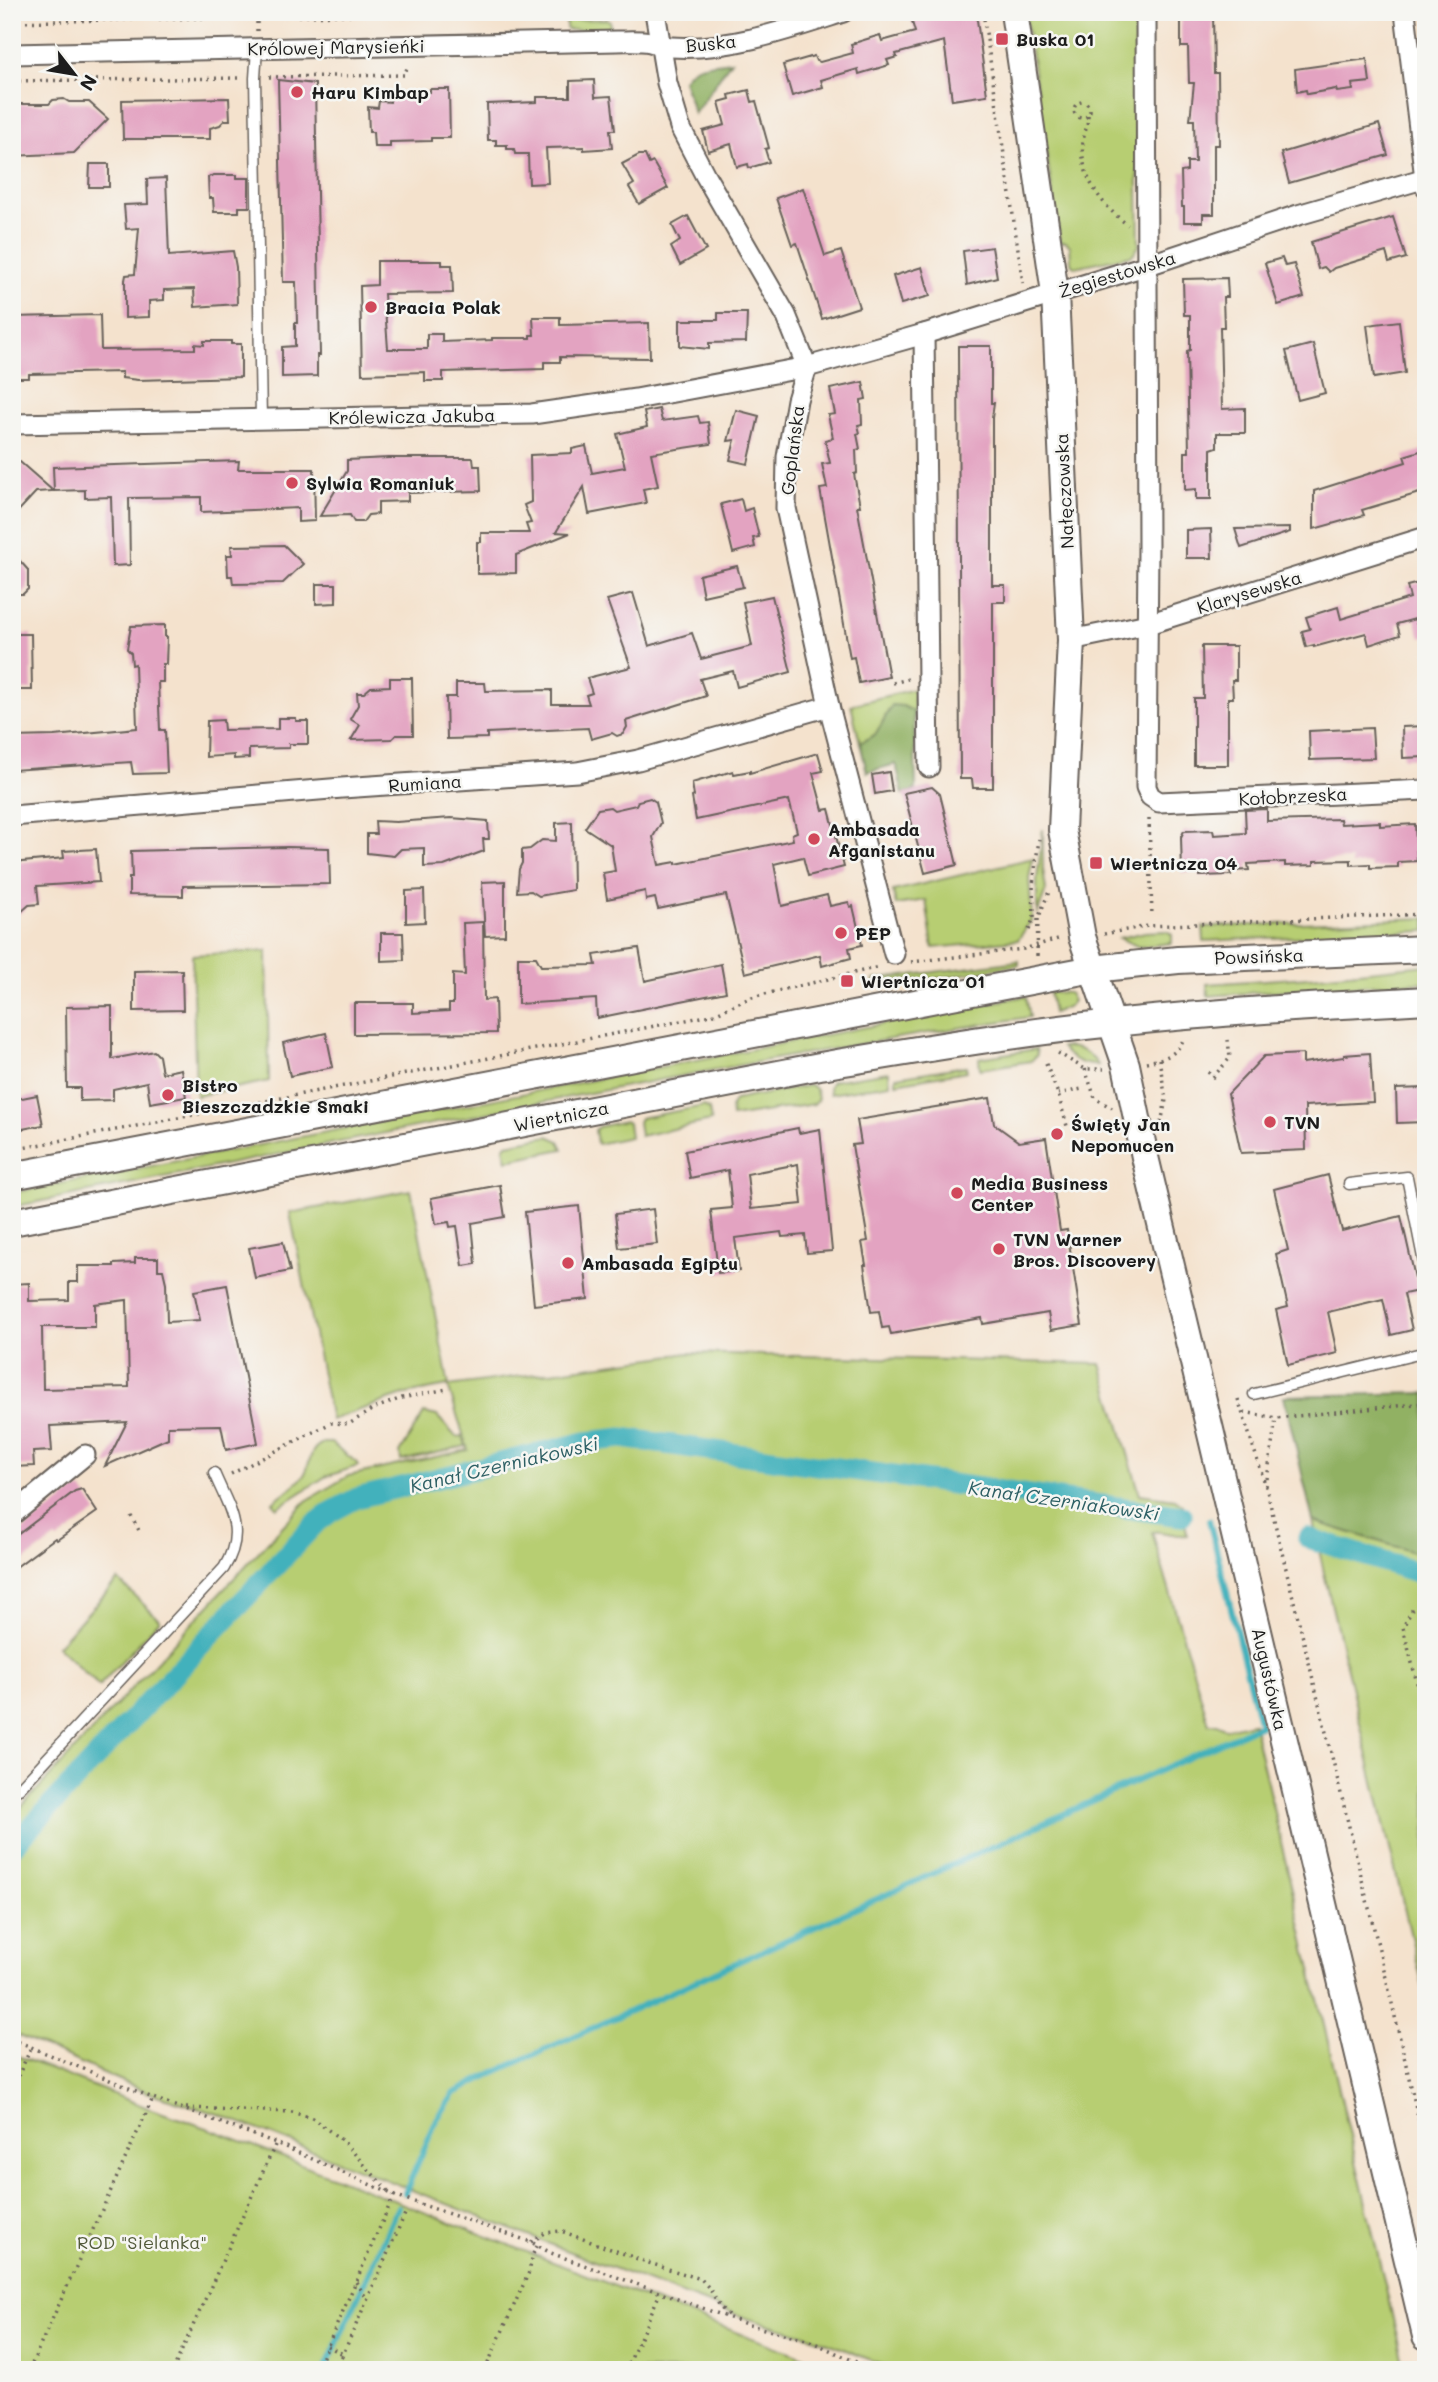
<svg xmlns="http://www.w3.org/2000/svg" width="1438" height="2382" font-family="Mali,sans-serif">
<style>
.green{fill:#b7ce72;stroke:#6a7547;stroke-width:2}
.forest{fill:#91b164;stroke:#566640;stroke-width:2}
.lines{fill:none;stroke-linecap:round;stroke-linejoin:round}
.stream{stroke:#42b1bc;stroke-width:6}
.canal{stroke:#42b1bc;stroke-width:21}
.building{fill:#e3a3c1;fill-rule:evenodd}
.lane-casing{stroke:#68615a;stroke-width:13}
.street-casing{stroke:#68615a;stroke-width:23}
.secondary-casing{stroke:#68615a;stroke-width:30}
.path{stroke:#68615a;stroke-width:3.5;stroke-dasharray:2 5;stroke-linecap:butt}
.lane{stroke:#fff;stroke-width:10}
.street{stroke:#fff;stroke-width:19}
.secondary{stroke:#fff;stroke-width:26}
.poi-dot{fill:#d1495b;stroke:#f6f6f2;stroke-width:2.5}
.labels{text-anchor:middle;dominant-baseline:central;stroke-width:5;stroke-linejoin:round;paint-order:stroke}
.poi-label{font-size:18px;font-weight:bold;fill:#1c1c1c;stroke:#f6f6f2;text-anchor:start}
.street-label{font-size:18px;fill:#1c1c1c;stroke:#f6f6f2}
.park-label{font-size:18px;fill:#525a3a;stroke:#f6f6f2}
.water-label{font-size:19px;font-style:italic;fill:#2d5f64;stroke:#f6f6f2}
</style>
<rect width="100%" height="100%" fill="#f6f6f2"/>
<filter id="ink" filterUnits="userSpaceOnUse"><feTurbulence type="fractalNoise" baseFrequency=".0143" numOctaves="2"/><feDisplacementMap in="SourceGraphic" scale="14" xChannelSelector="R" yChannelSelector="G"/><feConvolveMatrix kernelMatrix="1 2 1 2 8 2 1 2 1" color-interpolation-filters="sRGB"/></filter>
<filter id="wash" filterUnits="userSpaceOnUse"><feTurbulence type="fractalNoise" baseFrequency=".00686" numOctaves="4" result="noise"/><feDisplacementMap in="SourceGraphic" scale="28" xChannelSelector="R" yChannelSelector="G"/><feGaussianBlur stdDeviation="1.57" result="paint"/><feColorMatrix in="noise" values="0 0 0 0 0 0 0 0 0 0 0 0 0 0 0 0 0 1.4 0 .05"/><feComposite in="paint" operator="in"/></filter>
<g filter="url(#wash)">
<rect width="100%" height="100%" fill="#f4e2cd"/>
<g class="green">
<path d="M1025,12H1135L1139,246L1132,255L1075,267L1071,263L1070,246L1066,242H1060Z"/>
<path d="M607,19L610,21V29L568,30L566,28V20Z"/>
<path d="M914,689V712L903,706L890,708C879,725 881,736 860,743L851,705Z"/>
<path d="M1043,829V869L1046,890L1037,915V879Z"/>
<path d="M1033,858L1029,878L1032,919L1018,940L933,948L926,900L896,905L893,891Z"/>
<path d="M1426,918V931L1204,941L1203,927Z"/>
<path d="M1166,931L1172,934V943L1139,947L1119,938L1145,932Z"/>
<path d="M267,951L269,1081L196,1096L192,955Z"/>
<path d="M1019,961V965L944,977L874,983V980Z"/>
<path d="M1426,965V982L1330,987L1208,996L1207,984L1309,977Z"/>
<path d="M1049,992L1069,993L1073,1001L1069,1006L1053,1013Z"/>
<path d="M1026,996L1030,1017C689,1068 351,1141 12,1207V1193Z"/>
<path d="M1061,1047C1077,1046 1089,1051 1098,1065C1084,1066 1069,1059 1061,1047Z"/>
<path d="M1036,1049L1037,1055L1031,1061L980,1069L979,1058Z"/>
<path d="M966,1066L967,1071L896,1083V1077Z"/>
<path d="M889,1072L890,1084L830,1094L829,1086L832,1081Z"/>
<path d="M811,1085L816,1090L818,1099L814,1104L732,1117L731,1106L735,1100Z"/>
<path d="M704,1106L709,1110L711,1121L640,1136L638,1122L640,1118Z"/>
<path d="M625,1121L628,1123L630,1137L597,1144L595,1130L598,1127Z"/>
<path d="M548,1136L559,1141L563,1149L507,1160L504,1148L507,1144Z"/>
<path d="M411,1190L449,1386L688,1353L1101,1364L1140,1494L1175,1499L1183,1505L1187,1535C1175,1537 1164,1530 1152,1532L1209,1724H1217L1226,1729L1253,1723L1405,2370H896L816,2338L746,2318L554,2246L221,2115L147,2092L12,2033V1817L306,1501L348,1476L468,1450L448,1386L406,1394L331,1420L290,1213Z"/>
<path d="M424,1413L437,1416L456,1437L463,1436L466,1446L401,1461L400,1453Z"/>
<path d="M323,1443H331L356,1462L358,1466L325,1477L277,1508L273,1502C282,1493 297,1486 304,1475C312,1463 307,1450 323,1443Z"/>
<path d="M1313,1521L1426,1556V1999L1324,1573Z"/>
<path d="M118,1580L160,1620L99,1686L57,1646Z"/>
<path d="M12,2054L148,2108L210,2129L656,2302L838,2370H12Z"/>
</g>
<g class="forest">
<path d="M731,61L694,114L683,80C692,62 713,64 731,61Z"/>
<path d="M892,705L903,706L914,712L916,790L903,794L896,764L867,772L860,743L876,734Z"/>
<path d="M1426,1393V1556L1313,1521L1284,1396Z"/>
</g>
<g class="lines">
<g class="stream">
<path d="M405,2193L437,2119L455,2093L491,2074L1260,1725L1209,1520"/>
<path d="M325,2370L398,2207"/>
</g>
<g class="canal">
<path d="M1308,1538L1426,1575"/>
<path d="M12,1847L315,1524L331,1512L357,1498L585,1442L622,1438L1182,1516"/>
</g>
</g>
<g id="blocks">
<g class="building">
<path d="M909,12H976L987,95L952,100L944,41L896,54L897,57L887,60L889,65L859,74L858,69L821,80L823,87L792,96L783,65L814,56L816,61L820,62L853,53L851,44L880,35L882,41L915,32Z"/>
<path d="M1181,12H1213L1214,73H1218L1219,145H1214V214H1203V222H1184V207H1182L1181,172L1187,171V162H1195L1194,120H1190L1194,83H1189L1188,47H1181Z"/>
<path d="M1367,59L1370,82L1352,84L1353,90L1337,92L1336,89L1307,94L1306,90L1297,92L1295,69Z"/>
<path d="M278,80L315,84L320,355H317V376L282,377V347L295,346V323H297L296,282H283Z"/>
<path d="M594,80L595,97L611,96L615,130H610L612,148L584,150V147L546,148L548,183L529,184L528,154H515L514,149H507V145H496V140H488L487,104L537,102V97H570V81Z"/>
<path d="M430,89H449L450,138H431V141L390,142V147H374L373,132H369L368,107L378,108L379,101L390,102V98H400V92H430Z"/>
<path d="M749,90L752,102L756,101L769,148L765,149L769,162L749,168L748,164L737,167L731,144L708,151L703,131L725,125L719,102L730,99L729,95Z"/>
<path d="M229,98L230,120H225L220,125L210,128V139H123L122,100Z"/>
<path d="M64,99L69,102H89L108,119L74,153L12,156V104H49L53,100Z"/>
<path d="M1379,124L1388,155L1289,183L1281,153Z"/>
<path d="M639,155H645L649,164L653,162L668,188L639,204L629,187L634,184L622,164Z"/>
<path d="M90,164H109V187H89Z"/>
<path d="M214,175H237V178H249V207H239V212H214L213,198H209L208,177Z"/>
<path d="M166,178L169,256L233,251L236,267L237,304L195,307L194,289L164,290V300L149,301V317L125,318V280L126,275L135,274L139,228L126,229L124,205L148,204L147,179Z"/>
<path d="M803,188L825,256L841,251L859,307L822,319L797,243L792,245L776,198Z"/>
<path d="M688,216L706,250L680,265L671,247L680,241L672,225Z"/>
<path d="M1393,217L1406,258L1389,263L1386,252L1334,268L1329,272L1324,267L1318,269L1311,242Z"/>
<path d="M992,247L997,277L967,285L963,251Z"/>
<path d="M1282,258L1285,266L1294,264L1304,297L1278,305L1265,263Z"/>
<path d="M377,261H442V265H452L453,293L384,294L388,349H427V334H442V342L492,340V338H530V335H534L533,317H560V325L649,323L650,358L560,357V362H544V369L443,372V381H425V372L362,374L360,286L377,285Z"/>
<path d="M922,267L930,296L901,304L893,276Z"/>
<path d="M1227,278L1228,297H1223L1224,327H1220L1222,409L1245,408V433H1217V447L1211,449V499H1196V489L1185,490V452H1189L1187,351L1190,350V315H1184L1183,279Z"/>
<path d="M718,313H747L746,342L709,343V349L680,346V320H718Z"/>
<path d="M100,315L101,350L195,349V344L204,345V341H231V344H241V377L138,380L122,378V372L29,374V378H12V317Z"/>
<path d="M1399,321L1405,373L1374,378L1367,325Z"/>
<path d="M1313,344L1325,393L1298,400L1286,351Z"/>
<path d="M958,346H991V403H994L992,418V585H1005V602H993V788H973L972,779H960Z"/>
<path d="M863,382L866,399L861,400L862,424L858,425L860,433L857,434L860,449L856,450L857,473L854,474L860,506H857L889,677L859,683L854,657L850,658L820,489L827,488L822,464L830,463L825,440L833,438L828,415L835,414L830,389Z"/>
<path d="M659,409L662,421L698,416L700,423L708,422L711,444L651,453L658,486L643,489L646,503L589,514L584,487L556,532L570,533L516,555V573L477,574V542H481V533H529L526,524L531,523L524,505L531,502L530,455L572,453V449L586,446L592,473L625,467L617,434L647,427L644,412Z"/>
<path d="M736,410L759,416L748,464L730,460L735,440L728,441Z"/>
<path d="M1426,449V491L1362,510L1364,515L1314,529V491L1406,462L1404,456Z"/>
<path d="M12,455L53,491L36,492L12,518Z"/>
<path d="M389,458H473L474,466H480L481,491L408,493V501L378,502V514L368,515L363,522H354L350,515L320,516L347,471V460Z"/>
<path d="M239,461L238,469H314L315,521L298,522V508L201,512V497L129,498L130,565L113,566L111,497L85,498V490L54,491L53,467Z"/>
<path d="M741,499L744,511L752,508L759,537L753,538L755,547L733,553L721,504Z"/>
<path d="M1290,528V532L1241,548L1235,529Z"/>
<path d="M1211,529L1212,558H1186V530Z"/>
<path d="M284,545L303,564L283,583L233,584L232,576H228L227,555H232L231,546Z"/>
<path d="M12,552L28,570V589L23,594H12Z"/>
<path d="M737,566L743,587L703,596L699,575Z"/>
<path d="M1426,581V637L1421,638L1415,619L1397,624L1400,635L1369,645L1366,633L1314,647V645L1306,647L1302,631L1310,629L1306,617L1338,607L1341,619L1410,598L1407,586Z"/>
<path d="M316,584H336V603L316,604Z"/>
<path d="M633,593L649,646L692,633L701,659L752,646L743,602L772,596L791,672L737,687L733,671L700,679L706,696L626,721L627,727L623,734L617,736L612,733L591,739L588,728L487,733V738L447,739L446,697H456V683H485L486,691L552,690V704H589L586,695L592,693L587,678L631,667L607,600Z"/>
<path d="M165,625V637H167L166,664H163V682H158L160,730H165L167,773L133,774L131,762L12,770V737L54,736L137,728L135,664L132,665L131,653L127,649L131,626Z"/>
<path d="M12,634H31L32,690H12Z"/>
<path d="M1202,646H1236V680H1232L1233,698H1228V765H1194V698H1203Z"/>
<path d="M390,678H412L413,735H396L392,739L351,740L360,725L350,719L358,705L357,693H364L371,687L390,686Z"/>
<path d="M278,718H296V721H308V744H289V748L249,749V758L234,759V755L206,757L207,721L223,720L224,730L278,729Z"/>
<path d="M1426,726V757L1403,758L1402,727Z"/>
<path d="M1372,728L1374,758L1310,760L1309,731Z"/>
<path d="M818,753L823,771L813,773L823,810L829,809L844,867L808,876L803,857L774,864L782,906L827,895L830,906L849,902L850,907L853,906L862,945L849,948L851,958L822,966L820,955L745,973L726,895L658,909L655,898L646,900L645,891L607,899L603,873L615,871L611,845L585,828L598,809L610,807L614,810L636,805L638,801L650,798L656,802L661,823L653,837L659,865L676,862V864L793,840L792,834L797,832L789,800L696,820L692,797L694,796L692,783L733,771L734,774L750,771V773Z"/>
<path d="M889,772L892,791L875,794L872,775Z"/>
<path d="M932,787L940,794L957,865L925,873L904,793Z"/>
<path d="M1267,809V821L1340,819L1341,824L1380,822V826L1415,824L1417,861L1398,862V867L1370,868V864L1351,865V860L1314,861V865L1285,866V862L1248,864L1249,870L1230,871L1231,875L1200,876V872L1182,873L1181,837L1184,831L1213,830L1214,835L1246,833L1245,810Z"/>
<path d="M451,818L488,821L489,839H483L484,851L444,866L424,867V848L401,849L394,856L367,853V834H376L375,821L396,822Z"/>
<path d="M572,822L573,890L539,896L531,891L517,892L519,869L522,863V850L530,849L542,840L556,841V823Z"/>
<path d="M287,847L329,848L330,884L183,886V896L129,895V878H132L131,851Z"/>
<path d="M96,849L99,882L37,886L39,904L29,905L12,920V863L64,858L63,851Z"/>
<path d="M505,881V935L485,936L482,882Z"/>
<path d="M424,890L425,922L406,923V891Z"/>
<path d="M483,922L484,1000L495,999L496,1033L354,1034V1003H413V1013L449,1011V1004H453V974L465,975L463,923Z"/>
<path d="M381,933H403L404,960L381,961Z"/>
<path d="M639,948L645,981L721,964L726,992L597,1018L596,999L518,1004V957H536L541,966L596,965L594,955Z"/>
<path d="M182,970L183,1010L134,1011V971Z"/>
<path d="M112,1006V1059L154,1051L159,1056L162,1073L181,1069L186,1097L150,1103L147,1082L113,1089V1100L80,1101V1088H67L66,1007Z"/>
<path d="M326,1033L333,1067L290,1076L283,1043Z"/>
<path d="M1370,1053L1373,1102L1305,1106L1306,1150L1241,1153L1228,1094L1264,1056L1303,1054V1063L1344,1057V1055Z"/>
<path d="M1426,1088V1122L1397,1123L1396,1089Z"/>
<path d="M37,1095L43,1125L12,1131V1100Z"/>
<path d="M990,1098L994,1124L1019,1142L1046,1138L1060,1231L1067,1230L1082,1325L1051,1330L1048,1313L983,1324L982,1318L891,1334L889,1327L882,1328L879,1311L871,1312L864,1265H866L862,1242L868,1241L852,1145L861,1144L857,1120Z"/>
<path d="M798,1128L799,1133L820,1129L832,1251L807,1253L805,1235L782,1237L781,1232L735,1238L739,1271L718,1273L711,1210L732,1208L728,1170L690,1178L685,1151ZM798,1164L802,1204L751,1209L747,1174Z"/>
<path d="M1328,1175L1342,1231L1401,1216L1418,1291L1404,1294L1412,1330L1391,1335L1383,1299L1328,1312L1337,1353L1288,1365L1276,1310L1288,1307L1276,1254L1288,1250L1274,1189Z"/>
<path d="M500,1185L505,1217L472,1223L476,1264L463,1266L457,1226L450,1227L449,1222L436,1224L431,1198Z"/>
<path d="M579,1206L588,1299L534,1305L525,1212Z"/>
<path d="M653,1209L657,1244L619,1248L615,1214Z"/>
<path d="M283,1242L290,1271L255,1278L249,1248Z"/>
<path d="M135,1258H158V1270H163L166,1283L167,1322L200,1320L194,1291L227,1285L258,1443L226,1450L221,1425L168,1426V1438L105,1466L127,1422L50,1426L52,1451L33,1452L34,1466L12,1467V1284L29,1283V1301L69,1300V1282H78V1266H114V1264L135,1263ZM127,1300L129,1387L43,1389L42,1327H95V1304Z"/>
<path d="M82,1489L97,1512L57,1540L55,1538L12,1570V1539L75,1491Z"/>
</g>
</g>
</g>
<g filter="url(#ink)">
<use href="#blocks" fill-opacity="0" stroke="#68615a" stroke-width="2"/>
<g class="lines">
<g class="lane-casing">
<g id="lane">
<path d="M257,48L255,78L261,419"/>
<path d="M1349,1184L1407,1177L1426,1273"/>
<path d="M1254,1394L1426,1352"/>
<path d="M12,1792L19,1789L224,1568C247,1530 229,1509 214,1473"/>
</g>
</g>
<g class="street-casing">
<g id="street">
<path d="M655,12L667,83L680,127L705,175L786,315L807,367L797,400L787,457L786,508L829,706L894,954"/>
<path d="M1146,12L1148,547L1146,787L1150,796L1159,802L1426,790"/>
<path d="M1405,12L1426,187"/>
<path d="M12,54L617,41C628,41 640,40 650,42C657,43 664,47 671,47C728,51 790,29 843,12"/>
<path d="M924,334L929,767"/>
<path d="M12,424L532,414L636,399L807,367L924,334L1148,265L1298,215L1426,178"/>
<path d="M1071,640L1148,624L1426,537"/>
<path d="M12,816L342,788L577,772L638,760L829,706"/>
<path d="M12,1515L85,1455"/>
</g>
</g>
<g class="secondary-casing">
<g id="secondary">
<path d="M1014,12L1055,293L1071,640L1062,830L1082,937L1126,1065L1145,1157L1426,2336"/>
<path d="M12,1176L1093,969L1178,960L1426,949"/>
<path d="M12,1222L820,1066C917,1050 1015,1033 1113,1023C1217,1012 1322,1006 1426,1000"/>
</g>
</g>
<g class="path">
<path d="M983,12L1023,283"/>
<path d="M90,21L97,12"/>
<path d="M12,22L442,13L627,12"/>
<path d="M257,31V12"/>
<path d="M269,77L404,75L409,64"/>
<path d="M12,81L240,78"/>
<circle cx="1082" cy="110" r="8"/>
<path d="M1088,115C1088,125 1084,133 1083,142C1079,176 1102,206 1128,225"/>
<path d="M893,683L908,679"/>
<path d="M1149,819L1152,917"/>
<path d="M1029,930L1034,917L1033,885L1039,839"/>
<path d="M1104,934L1148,926L1426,914"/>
<path d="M1037,956L1038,919L1050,889"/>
<path d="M911,962L1024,949L1058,939"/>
<path d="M1058,1053L1085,1069H1104"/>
<path d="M1159,1059L1166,1100L1161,1123"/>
<path d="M1146,1062C1163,1059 1179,1055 1184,1037"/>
<path d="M1046,1064L1058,1094L1067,1126"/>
<path d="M1085,1069L1095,1098L1112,1108"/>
<path d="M1208,1072L1213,1077L1230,1058L1228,1040"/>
<path d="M1058,1094L1082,1089"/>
<path d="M12,1150L712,1015L752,997L879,967"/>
<path d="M1238,1399L1266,1487L1388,1986L1426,2152"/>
<path d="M1244,1412L1276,1418L1426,1403"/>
<path d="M231,1474L331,1423L349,1424L373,1409L402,1398L447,1389"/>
<path d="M1266,1486L1276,1418"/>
<path d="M131,1516L141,1534"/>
<path d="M1426,1611L1416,1608L1412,1610L1403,1627L1426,1719"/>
<path d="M12,2039L153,2098L276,2143L394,2195L531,2242L551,2253L749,2325L810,2341L874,2370"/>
<path d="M12,2089L31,2048"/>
<path d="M186,2108L292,2112L312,2118L343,2141L389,2192"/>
<path d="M531,2242L545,2233L561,2231L649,2263L701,2279L709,2288L721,2308L731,2318"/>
<path d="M356,2282L367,2299"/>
<path d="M327,2346L343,2354"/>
<path d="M29,2370L153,2098"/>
<path d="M173,2370L276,2143"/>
<path d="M317,2370L394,2195"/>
<path d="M336,2370L405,2214"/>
<path d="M485,2370L529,2272L533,2254L537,2246"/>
<path d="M626,2370L660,2293"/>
<path d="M768,2370L770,2367L777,2370"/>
</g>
<use href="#lane" class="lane"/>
<use href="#street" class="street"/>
<use href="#secondary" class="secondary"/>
</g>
</g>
<g class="poi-dot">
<rect x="995" y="32" width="14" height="14" rx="3.5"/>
<circle cx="297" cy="92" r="7"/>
<circle cx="371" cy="307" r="7"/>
<circle cx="292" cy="483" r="7"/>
<circle cx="814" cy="839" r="7"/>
<rect x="1089" y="856" width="14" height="14" rx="3.5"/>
<circle cx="841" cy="933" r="7"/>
<rect x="840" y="974" width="14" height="14" rx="3.5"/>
<circle cx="168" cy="1095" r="7"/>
<circle cx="1270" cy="1122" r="7"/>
<circle cx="1057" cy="1134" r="7"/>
<circle cx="957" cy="1193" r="7"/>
<circle cx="999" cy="1249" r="7"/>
<circle cx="568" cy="1263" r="7"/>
</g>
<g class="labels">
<g class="poi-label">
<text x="1016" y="39">Buska 01</text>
<text x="311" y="92">Haru Kimbap</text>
<text x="385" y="307">Bracia Polak</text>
<text x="306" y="483">Sylwia Romaniuk</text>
<text x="828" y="829">Ambasada<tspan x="828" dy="21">Afganistanu</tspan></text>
<text x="1110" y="863">Wiertnicza 04</text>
<text x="855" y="933">PEP</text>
<text x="861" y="981">Wiertnicza 01</text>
<text x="182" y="1085">Bistro<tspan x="182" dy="21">Bieszczadzkie Smaki</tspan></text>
<text x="1284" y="1122">TVN</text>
<text x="1071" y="1124">Święty Jan<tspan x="1071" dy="21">Nepomucen</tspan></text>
<text x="971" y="1183">Media Business<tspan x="971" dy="21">Center</tspan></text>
<text x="1013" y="1239">TVN Warner<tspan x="1013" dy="21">Bros. Discovery</tspan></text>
<text x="582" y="1263">Ambasada Egiptu</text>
</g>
<g class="street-label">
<text transform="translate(711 43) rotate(-6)">Buska</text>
<text transform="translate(336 47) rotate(-1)">Królowej Marysieńki</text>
<text transform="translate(1117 274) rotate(-17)">Żegiestowska</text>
<text transform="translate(412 416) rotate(-1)">Królewicza Jakuba</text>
<text transform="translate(792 450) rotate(-83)">Goplańska</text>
<text transform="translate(1064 491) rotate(-93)">Nałęczowska</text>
<text transform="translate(1249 592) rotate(-17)">Klarysewska</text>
<text transform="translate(425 783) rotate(-4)">Rumiana</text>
<text transform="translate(1293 796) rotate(-3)">Kołobrzeska</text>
<text transform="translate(1259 956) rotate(-2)">Powsińska</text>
<text transform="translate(561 1116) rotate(-11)">Wiertnicza</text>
<text transform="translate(1270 1679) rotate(77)">Augustówka</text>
</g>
<g class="park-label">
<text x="142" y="2242">ROD "Sielanka"</text>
</g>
<g class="water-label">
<text transform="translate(504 1464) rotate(-13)">Kanał Czerniakowski</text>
<text transform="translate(1064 1500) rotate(8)">Kanał Czerniakowski</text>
</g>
</g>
<rect width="1438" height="2382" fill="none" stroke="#f6f6f2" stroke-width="42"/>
<g transform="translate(74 74) rotate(121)" stroke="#f6f6f2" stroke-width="5" paint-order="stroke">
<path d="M0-5L12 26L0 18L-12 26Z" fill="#1c1c1c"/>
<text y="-10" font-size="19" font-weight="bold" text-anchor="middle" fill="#1c1c1c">N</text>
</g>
</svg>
